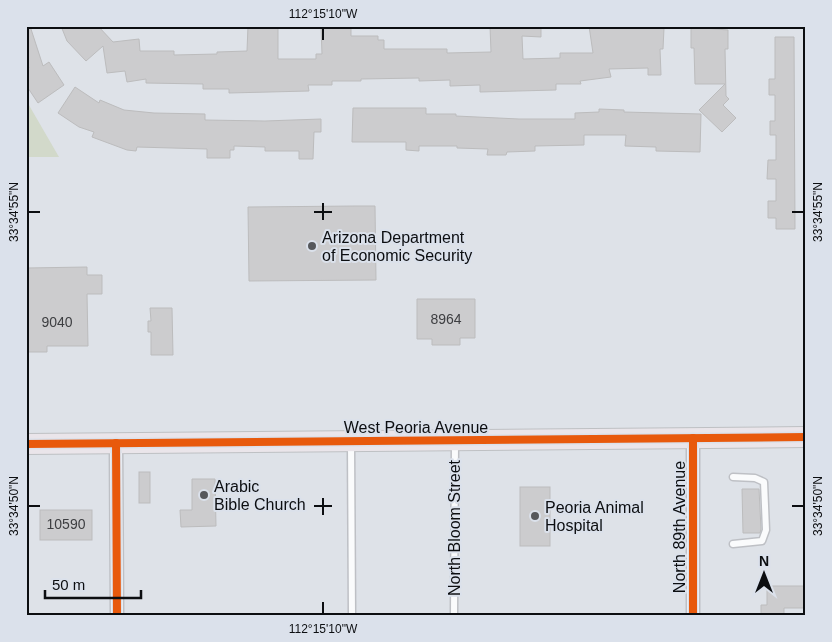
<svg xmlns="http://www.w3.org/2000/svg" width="832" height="642" font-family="Arial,sans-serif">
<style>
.green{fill:#d2d9ca}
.building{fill:#ccccce;stroke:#bcbcbd}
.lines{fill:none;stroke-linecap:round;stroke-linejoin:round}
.service-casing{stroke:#bec0c5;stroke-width:9}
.minor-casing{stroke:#bec0c5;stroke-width:15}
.primary-casing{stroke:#bec0c3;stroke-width:22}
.service{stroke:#fafbfc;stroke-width:6}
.minor{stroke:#fafbfc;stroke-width:12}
.primary{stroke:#eae5ea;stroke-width:20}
.cycleway-casing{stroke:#dbe1eb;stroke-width:11}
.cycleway{stroke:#e8590c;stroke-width:8}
.ticks{fill:none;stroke:#0c0e11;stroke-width:2}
.poi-dot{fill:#56585c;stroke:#dbe1eb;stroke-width:2}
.labels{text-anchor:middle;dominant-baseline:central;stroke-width:4;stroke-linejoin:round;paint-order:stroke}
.number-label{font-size:14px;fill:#3d3e41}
.poi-label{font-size:16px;fill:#0c0e11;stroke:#dbe1eb;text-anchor:start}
.street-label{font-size:16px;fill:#0c0e11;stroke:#dbe1eb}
.neatline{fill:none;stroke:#0c0e11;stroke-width:2}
.ticks-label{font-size:12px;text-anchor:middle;fill:#0c0e11}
</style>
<rect width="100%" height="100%" fill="#dee2e8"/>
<path class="green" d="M26,100L59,157H26Z"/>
<g class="building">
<path d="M26,26H30L43,66L49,62L64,85L38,103L26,85V70L29,68L26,59Z"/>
<path d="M61,26H98L113,42L139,39L140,51H174V55L217,54V52L247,51L248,26H278V59H316V54H322L321,26H351V36H378V40H384V49H447V53L491,52L490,26H541V37L522,36L523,59L560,58V53H593L589,26L664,28L663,49H660L661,75H648V68L609,69L611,77L580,81L581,84H556V90L480,92V85L450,86V80L419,81V78L361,79V81H332V85H308L309,91L229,93V89H203V84L146,83V79L127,82L125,71L107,73L103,46L86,61L67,41Z"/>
<path d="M691,27L728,30V49H725L726,96L729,99L723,105L736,118L722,132L699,110L725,84H695L694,48H691Z"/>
<path d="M775,37H794L795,229H776V218H768V201H776V179H767L768,160H776V135H770V121H775V95H769V79H775Z"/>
<path d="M75,87L99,103L100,100L124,110L154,113L205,114V120L265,121L321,119V132H314L313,159H299V151H265V147L234,146V150H230V158H207V149L137,147L136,151L127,150L92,137L94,132L79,127L58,113Z"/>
<path d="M353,108H426V114H456V116L519,119H575V113L599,112V109L624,110V112L701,114L700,152L656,151V147L625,146L626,135H584V145L535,146V151L507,152L506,155H487L488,149L457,148V146H419V151L406,150V142H352Z"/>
<path d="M355,206H375L376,280L249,281L248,207Z"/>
<path d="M87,267V275H102V294H87L88,346H47V352H26L27,268Z"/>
<path d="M417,299H475V338H460V345H432V339H417Z"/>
<path d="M150,308H172L173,355H151V332H148V321H151Z"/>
<rect x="139" y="472" width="11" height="31"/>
<path d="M192,479H215L216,526L181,527L180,510H192Z"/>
<rect x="520" y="487" width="30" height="59"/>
<path d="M742,489H759L761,529L760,533H743Z"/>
<rect x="40" y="510" width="52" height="30"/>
<path d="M767,586H806V608H784V616H761V605H767Z"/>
</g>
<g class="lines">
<g class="service-casing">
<g id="service">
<path d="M351,444L352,616"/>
<path d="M733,477L755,478L764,482L766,530L762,541L733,544"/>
<path d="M454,616L455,442"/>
</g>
</g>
<g class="minor-casing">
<g id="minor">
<path d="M693,438V616"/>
<path d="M116,443L117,616"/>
</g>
</g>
<g class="primary-casing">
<path id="primary" d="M26,444L806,437"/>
</g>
<use href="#service" class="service"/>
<use href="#minor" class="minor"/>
<use href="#primary" class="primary"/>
<g class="cycleway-casing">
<g id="cycleway">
<path d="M693,438V616"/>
<path d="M116,443L117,616"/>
<path d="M26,444L806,437"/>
</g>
</g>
<use href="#cycleway" class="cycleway"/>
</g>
<path class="ticks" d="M323,28V40M323,203V220M28,212H40M314,212H332M792,212H804M323,498V515M28,506H40M314,506H332M792,506H804M323,602V614"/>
<g class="poi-dot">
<circle cx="312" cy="246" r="5"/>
<circle cx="204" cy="495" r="5"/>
<circle cx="535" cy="516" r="5"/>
</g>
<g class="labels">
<g class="number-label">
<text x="446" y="319">8964</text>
<text x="57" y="322">9040</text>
<text x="66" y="524">10590</text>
</g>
<g class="poi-label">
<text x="322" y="237">Arizona Department<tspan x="322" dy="18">of Economic Security</tspan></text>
<text x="214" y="486">Arabic<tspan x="214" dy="18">Bible Church</tspan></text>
<text x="545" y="507">Peoria Animal<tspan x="545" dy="18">Hospital</tspan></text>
</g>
<g class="street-label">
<text x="416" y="427">West Peoria Avenue</text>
<text transform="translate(679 527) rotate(-90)">North 89th Avenue</text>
<text transform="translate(454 528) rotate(-90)">North Bloom Street</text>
</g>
</g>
<rect width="832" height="642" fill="none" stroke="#dbe1eb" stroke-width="55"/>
<g transform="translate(764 574)" stroke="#dbe1eb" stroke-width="4" paint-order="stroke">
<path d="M0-4L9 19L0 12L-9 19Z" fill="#0c0e11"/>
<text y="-8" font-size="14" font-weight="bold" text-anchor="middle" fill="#0c0e11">N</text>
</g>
<path d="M45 590v8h96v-8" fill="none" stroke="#0c0e11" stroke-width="2.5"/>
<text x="52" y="590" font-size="15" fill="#0c0e11" stroke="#dbe1eb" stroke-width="4" paint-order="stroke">50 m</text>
<rect x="28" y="28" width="776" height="586" class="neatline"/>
<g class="ticks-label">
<text x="323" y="18">112°15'10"W</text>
<text transform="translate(14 212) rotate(-90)" y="4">33°34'55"N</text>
<text transform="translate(818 212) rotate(-90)" y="4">33°34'55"N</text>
<text transform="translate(14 506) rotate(-90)" y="4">33°34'50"N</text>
<text transform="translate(818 506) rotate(-90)" y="4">33°34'50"N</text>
<text x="323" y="633">112°15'10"W</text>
</g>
</svg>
